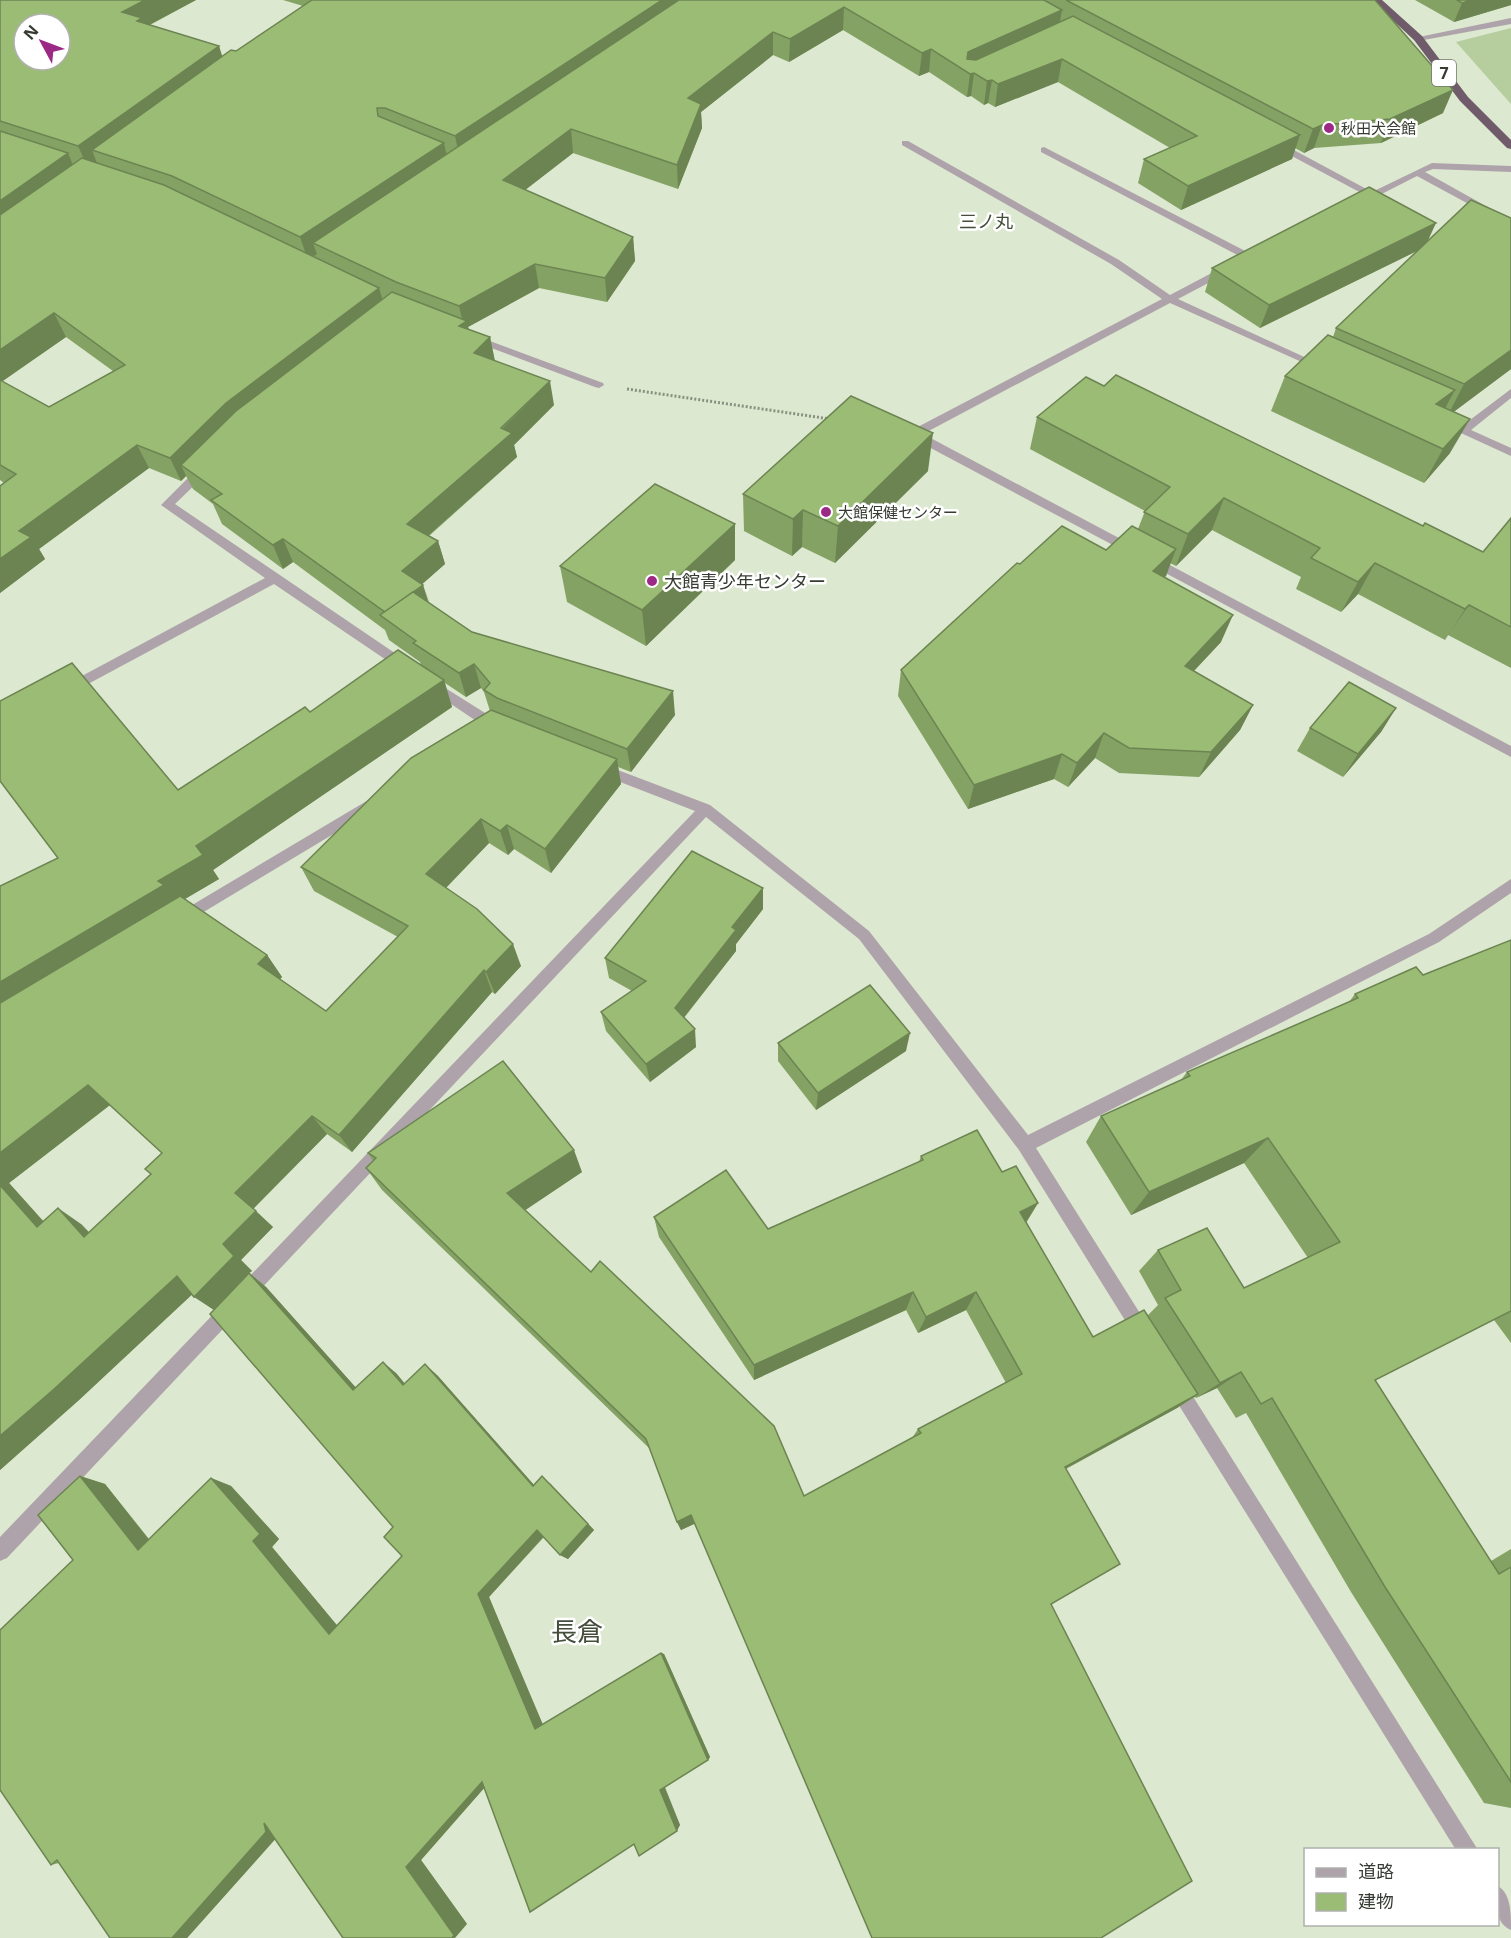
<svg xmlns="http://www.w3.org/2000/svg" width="1511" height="1938" font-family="'Open Sans','Noto Sans JP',sans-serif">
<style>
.green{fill:#b6ce9d}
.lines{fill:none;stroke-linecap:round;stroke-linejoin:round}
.path{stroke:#889180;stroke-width:3;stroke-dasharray:2 2;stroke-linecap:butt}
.minor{fill:#aea3aa;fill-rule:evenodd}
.highway{fill:#705b6a;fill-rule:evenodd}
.wall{fill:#85a265;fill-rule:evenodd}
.shaded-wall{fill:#6c8452}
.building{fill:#9bbc75;stroke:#6c8452;stroke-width:1.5;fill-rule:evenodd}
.poi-dot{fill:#9c2985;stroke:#fff;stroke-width:2}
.labels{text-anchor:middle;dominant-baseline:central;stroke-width:5;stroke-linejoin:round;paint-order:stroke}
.far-poi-label{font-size:15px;fill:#373c33;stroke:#fff;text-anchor:start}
.shield{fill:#fff;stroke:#737670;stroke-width:1.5}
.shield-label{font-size:16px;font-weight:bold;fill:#373c33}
.far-quarter-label{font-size:18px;fill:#444e3a;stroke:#fff}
.poi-label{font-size:18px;fill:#373c33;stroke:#fff;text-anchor:start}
.near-quarter-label{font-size:26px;fill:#444e3a;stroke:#fff}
</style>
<rect width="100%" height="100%" fill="#dce8cf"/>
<path class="green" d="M1511,28V104L1456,42Z"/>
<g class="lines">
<path class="path" d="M627,389L830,419"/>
<g class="minor">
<path d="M1511,18V24L1418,41L1414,38Z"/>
<path d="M902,141H908L1119,260L1170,295L1223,267H1231V271L1178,299L1324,366L1323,368H1315L1170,303L923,434L1511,746V757L910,437V431L1162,299L1111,264L902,145Z"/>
<path d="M1273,142H1279L1372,192L1432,163L1511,166V172L1433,169L1425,172L1511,220V227L1417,176L1364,203H1358V199L1365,195L1273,146Z"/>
<path d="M1044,147L1253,255L1254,257L1245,259L1041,152V148Z"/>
<path d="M474,335L603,383L604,385L599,388L595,387L470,340L469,338Z"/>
<path d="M1511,389V398L1471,430L1511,448V456L1439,423L1445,419L1462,426Z"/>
<path d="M203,466L207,467V473L175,504L411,664L412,667L411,670H401L274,584L75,691H65L63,688L65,685L265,578L161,505L199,467Z"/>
<path d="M431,679L501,723L503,727L501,731H491L426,687L424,684L426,681Z"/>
<path d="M602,764L710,805L869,931L1028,1135L1429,934L1511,879V893L1439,942L1036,1148L1148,1326L1151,1332L1148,1338L1142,1341L1136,1338L1019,1150L859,939L706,817L7,1558L0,1561V1537L695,811L597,773L595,769Z"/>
<path d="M370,799L375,801L377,805L375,809L187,922L182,924L177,922L175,918L177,914Z"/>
<path d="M1176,1376L1182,1379L1478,1850H1456L1170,1391L1167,1385L1170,1379Z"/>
<path d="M1498,1886C1511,1894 1511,1913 1511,1930C1494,1923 1496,1902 1498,1886Z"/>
</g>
<path class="highway" d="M1371,0H1382L1422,36L1468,97L1511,140V149L1507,148L1460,101L1414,40Z"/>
</g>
<g class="wall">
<path d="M0,0H196L150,25L219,46L222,56L236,51L303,6L283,0H1375L1443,113L1381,143L1314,148L1304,153L1295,148L1292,159L1181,210L1138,183L1144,159L1170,148L1058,82L995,107L988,103L984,105L971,96L967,97L929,72L919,76L843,30L789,62L773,55L701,112L702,128L678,189L573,153L525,190L633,237L635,261L607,302L539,288L468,327L469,329L490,337L495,361L554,405L514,445L517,457L429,536L438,541L445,564L422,584L423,585L429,602L472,632L675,715L631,772L618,767L621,784L551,873L514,849L508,855L489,843L446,888L521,966L495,994L492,992L352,1152L327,1134L253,1209L273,1227L241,1260L252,1271L249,1273L266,1287L356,1388L396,1373L405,1384L437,1375L534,1485L550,1483L594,1530L568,1559L560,1555L544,1537L489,1597L542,1725L661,1653L664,1654L710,1757L708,1760L665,1787L680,1825L634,1844L484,1788L421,1860L467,1924L275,1839L187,1938L59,1863L51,1865L5,1625L73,1560L80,1476L105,1484L149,1539L211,1478L231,1486L279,1539L272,1547L337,1626L402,1556L393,1527L214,1310L192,1294L79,1400L0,1470V886L58,858L178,790L310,712L421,665L420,662L389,640L385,630L293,562L283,569L222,524L213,504L193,489L186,476L181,481L149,468L39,549L45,559L0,593V486L4,483L0,480ZM66,337L113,371L49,407L2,381ZM445,683L466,697L481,688L484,692L490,711L301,867L314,891L398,937L326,1011L280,979L282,977L267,955L185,899L219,879L213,870L452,707ZM110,1105L162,1153L151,1174L89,1232L81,1224L43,1221L9,1183Z"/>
<path d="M1415,0H1511V5L1454,22Z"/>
<path d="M1428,241L1511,369L1453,412L1450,453L1424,483L1271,411L1285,376L1333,337L1336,328L1417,251L1260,328L1205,292L1212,268Z"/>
<path d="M1104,386L1423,526L1483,552L1511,518V668L1448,635L1445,640L1358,594L1341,612L1296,589L1301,577L1212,530L1176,566L1170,563L1166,576L1164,577L1221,642L1194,671L1253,705L1240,730L1199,777L1119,773L1095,758L1068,787L1054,779L968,809L898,696L901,670L1020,564L1106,550L1138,529L1145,511L1030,449L1037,417Z"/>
<path d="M928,471L835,563L802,547L792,556L744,531L743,494Z"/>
<path d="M735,524V560L646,646L567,602L560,566Z"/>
<path d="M1396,708L1381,732L1343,777L1297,751L1310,728Z"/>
<path d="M763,888V909L736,944V951L684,1018L696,1047L650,1082L606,1031L601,1012L632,991L609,978L605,958Z"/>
<path d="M1511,940V1343L1494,1320L1375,1380L1491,1561L1511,1549V1808L1484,1803L1351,1592L1246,1413L1236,1418L1217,1388L1196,1398L1195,1397L1177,1408L1066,1469L694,1524L681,1530L677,1522L650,1449L382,1190L366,1168L373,1161L368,1153L582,1172L525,1210L804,1496L912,1438L918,1429L1006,1383L966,1310L918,1333L906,1310L754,1380L659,1237L654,1217L768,1229L919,1162L921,1156L1002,1172L1038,1203L1026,1223L1093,1337L1148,1315L1158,1305L1139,1271L1158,1250L1244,1288L1308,1258L1244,1163L1131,1215L1086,1142L1101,1116L1181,1080L1187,1072L1349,1002L1355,994L1423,975Z"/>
<path d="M778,1043L906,1051L816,1110L778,1061Z"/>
</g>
<g class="shaded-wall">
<path d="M145,0H196L145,27L122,12Z"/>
<path d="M662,0H697L460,159L455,136Z"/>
<path d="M1472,0H1511V5L1454,22L1462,3Z"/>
<path d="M844,7L843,30L789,62L790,39Z"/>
<path d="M1062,10L1058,33L966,71L968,52Z"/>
<path d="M773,32V55L701,112L702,128L678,189L677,165L688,98Z"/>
<path d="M219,46L226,69L92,150L97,163L89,170L78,146Z"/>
<path d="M931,49L929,72L919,76L922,53Z"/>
<path d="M1062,59L1058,82L995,107L998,84Z"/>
<path d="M974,73L971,96L967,97L970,74Z"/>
<path d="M992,80L988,103L984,105L987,81Z"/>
<path d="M1453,90L1443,113L1381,143L1390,119Z"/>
<path d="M1322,125L1314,148L1304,153L1313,129Z"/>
<path d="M571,129L573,153L507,204L503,180Z"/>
<path d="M1300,135L1292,159L1181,210L1188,186Z"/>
<path d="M444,143L449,166L313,243L317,254L308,260L300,237Z"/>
<path d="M68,153L78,177L0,233V201Z"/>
<path d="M1436,223L1425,247L1260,328L1269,305Z"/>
<path d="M633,237L635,261L607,302L605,278Z"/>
<path d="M535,264L539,288L468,327L472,345L459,326L463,323L459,306Z"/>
<path d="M379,288L386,311L181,465L186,476L181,481L170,458L226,403Z"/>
<path d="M54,313L66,337L0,383V350Z"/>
<path d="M490,337L495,362L474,353Z"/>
<path d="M1511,350V369L1447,417L1464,384Z"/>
<path d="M550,381L554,405L514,445L517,457L414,548L407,524Z"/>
<path d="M1455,390L1436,425L1417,438L1436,404Z"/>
<path d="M1470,419L1450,453L1424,483L1443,449Z"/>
<path d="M933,433L928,471L835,563L838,526Z"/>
<path d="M137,445L149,468L39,549L45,559L0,593V559L19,531Z"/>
<path d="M1224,498L1212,530L1176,566L1188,534Z"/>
<path d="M803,510L802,547L792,556L793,519Z"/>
<path d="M735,524V560L646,646L642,610Z"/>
<path d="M283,539L293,562L283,569L273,545Z"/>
<path d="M438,541L445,564L411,594L423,585L430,609L401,630L402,571Z"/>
<path d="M1176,549L1166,576L1143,598L1153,571Z"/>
<path d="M1375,563L1358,594L1341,612L1358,582Z"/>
<path d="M1469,605L1448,635L1445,640L1465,609Z"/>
<path d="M1233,615L1221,642L1174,692L1185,666Z"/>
<path d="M474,664L481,688L466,697L459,673Z"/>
<path d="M444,680L452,707L213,870L219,879L178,903L0,1018V982L158,881L196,846Z"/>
<path d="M673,691L675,715L631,772L627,749Z"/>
<path d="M1253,705L1240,730L1199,777L1211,752Z"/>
<path d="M1396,708L1381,732L1343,777L1358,754Z"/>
<path d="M1104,733L1095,758L1068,787L1077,763Z"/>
<path d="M1062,754L1054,779L968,809L974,785Z"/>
<path d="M617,759L621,784L551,873L545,849Z"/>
<path d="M481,819L489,843L436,898L426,874Z"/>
<path d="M507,825L514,849L508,855L500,831Z"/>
<path d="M763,888V909L736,944V951L677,1026L675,1008L732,927Z"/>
<path d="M513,944L521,966L495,994L486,972Z"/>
<path d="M267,955L282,977L274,985L258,964Z"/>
<path d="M484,970L492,992L352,1152L339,1135Z"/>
<path d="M695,1029L696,1047L650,1082L646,1064Z"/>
<path d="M910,1033L906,1051L816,1110L818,1093Z"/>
<path d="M88,1085L110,1105L9,1183L62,1242L37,1227L0,1185V1153Z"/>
<path d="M312,1116L327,1134L252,1210L235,1193Z"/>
<path d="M1268,1138L1244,1163L1131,1215L1149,1192Z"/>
<path d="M574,1150L582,1172L518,1215L507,1193Z"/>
<path d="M1038,1203L1025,1224L1020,1212Z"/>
<path d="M58,1208L81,1224L107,1252L84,1237Z"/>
<path d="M256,1211L273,1227L241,1260L252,1271L249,1273L266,1287L367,1400L214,1310L194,1297L223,1244Z"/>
<path d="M177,1276L197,1290L79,1400L0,1470V1436Z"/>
<path d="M913,1292L906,1310L754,1380V1365Z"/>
<path d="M976,1292L966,1310L918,1333L926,1317Z"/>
<path d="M383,1362L396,1373L415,1396L403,1385Z"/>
<path d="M425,1364L437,1375L541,1493L533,1486Z"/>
<path d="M1241,1372L1217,1388L1196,1398L1220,1383Z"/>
<path d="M1198,1394L1177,1408L1050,1477L1065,1467Z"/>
<path d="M80,1476L105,1484L161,1555L138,1550Z"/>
<path d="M542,1476L594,1530L568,1559L560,1555Z"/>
<path d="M211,1478L231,1486L279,1539L272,1547L346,1636L329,1634L253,1541Z"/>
<path d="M691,1515L694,1524L681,1530L677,1522Z"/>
<path d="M537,1530L545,1535L489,1597L544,1727L535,1729L478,1594Z"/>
<path d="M661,1653L664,1654L710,1757L708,1760Z"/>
<path d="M493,1778L421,1860L467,1924L455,1938H452L406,1867L482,1782Z"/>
<path d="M664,1786L680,1825L677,1831L660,1790Z"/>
<path d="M264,1823L287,1826L187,1938H172Z"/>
</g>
<g class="building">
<path d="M0,0H145L122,12L142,18L137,21L219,46L78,146L0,121ZM24,24H60V60H24Z"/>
<path d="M312,0H662L455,136L385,108H377L378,116L444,143L300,237L172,176L92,150L231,50L236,51Z"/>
<path d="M679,0H1044L1062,10L968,52L967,59L976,60L1073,16L1300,135L1188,186L1144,159L1197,136L1062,59L998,84L992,80L987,81L974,73L970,74L931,49L922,53L844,7L790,39L773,32L688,98L701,104L677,165L571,129L503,180L633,237L605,278L535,264L459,306L396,282L313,243Z"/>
<path d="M1066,0H1375L1453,90L1390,119L1322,125L1313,129Z"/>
<path d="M1457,0H1472L1462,3Z"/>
<path d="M0,131L68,153L0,201Z"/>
<path d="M82,158L164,185L379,288L226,403L170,458L137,445L19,531L31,537L0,559V486L16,474L0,465V380L49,407L125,365L54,313L0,350V215Z"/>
<path d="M1369,187L1436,223L1269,305L1212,268Z"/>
<path d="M1471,200L1511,218V350L1464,384L1336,328Z"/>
<path d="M392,292L467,321L459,326L490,337L474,353L550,381L501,428L512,433L407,524L438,541L402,571L423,585L385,612L283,539L273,545L211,500L222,494L181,465L236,411Z"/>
<path d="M1328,335L1455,390L1436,404L1470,419L1443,449L1285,376Z"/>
<path d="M1116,375L1423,526L1425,523L1483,552L1511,518V627L1469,605L1465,609L1375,563L1358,582L1311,558L1320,548L1224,498L1188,534L1144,512L1170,487L1037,417L1086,377L1104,386Z"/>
<path d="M851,396L933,433L838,526L803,510L793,519L743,494Z"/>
<path d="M655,484L735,524L642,610L560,566Z"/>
<path d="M1062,526L1106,550L1132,526L1176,549L1153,571L1233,615L1185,666L1253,705L1211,752L1129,748L1104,733L1077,763L1062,754L974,785L901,670L1017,563L1020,564Z"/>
<path d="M413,592L472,632L673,691L627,749L497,698L484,690L490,683L474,664L459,673L413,643L416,641L380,615Z"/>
<path d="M398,650L444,680L196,846L203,855L158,881L164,885L0,982V886L58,858L0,781V701L72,663L178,790L305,707L310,712Z"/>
<path d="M1349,682L1396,708L1358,754L1310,728Z"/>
<path d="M491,710L617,759L545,849L507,825L500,831L481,819L426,874L477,909L513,944L486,972L484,970L339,1135L312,1116L235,1193L256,1211L223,1244L234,1256L194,1297L177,1276L53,1390L0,1436V1185L37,1227L58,1208L84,1237L151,1174L145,1169L162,1153L88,1085L0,1153V1003L180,896L267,955L258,964L326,1011L408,926L301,867L411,758Z"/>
<path d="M692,851L763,888L732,927L736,930L675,1008L695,1029L646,1064L601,1012L646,981L605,958Z"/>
<path d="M1511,940V1311L1375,1380L1499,1574L1511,1567V1782L1385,1587L1272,1398L1261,1404L1241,1372L1220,1383L1165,1298L1181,1290L1158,1250L1207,1228L1244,1288L1340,1242L1268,1138L1149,1192L1101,1116L1190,1076L1187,1072L1358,998L1355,994L1416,967L1423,975Z"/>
<path d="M870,985L910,1033L818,1093L778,1043Z"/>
<path d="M503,1061L574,1150L507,1193L591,1272L600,1261L774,1426L804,1496L921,1433L918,1429L1022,1374L976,1292L926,1317L913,1292L754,1365L654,1217L726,1170L768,1229L923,1160L921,1156L977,1130L1002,1172L1016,1166L1038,1203L1020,1212L1093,1337L1144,1310L1198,1394L1065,1467L1120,1564L1051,1604L1192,1881L1101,1938H872L691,1515L677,1522L646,1439L366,1168L376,1158L368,1153Z"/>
<path d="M249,1273L353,1390L383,1362L403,1385L425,1364L533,1486L542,1476L588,1524L560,1555L537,1530L478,1594L535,1729L661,1653L708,1760L660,1790L677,1831L639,1856L634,1844L530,1912L482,1782L406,1867L454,1935L452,1938H343L264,1823L266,1832L172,1938H110L57,1860L51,1865L0,1790V1630L73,1560L38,1515L80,1476L138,1550L211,1478L260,1534L253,1541L329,1634L402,1556L384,1537L393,1527L210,1314Z"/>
</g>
<g class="poi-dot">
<circle cx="1329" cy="128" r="6"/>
<circle cx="826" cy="512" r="6"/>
<circle cx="652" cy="581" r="6"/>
</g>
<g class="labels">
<g class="far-poi-label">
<text x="1341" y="128">秋田犬会館</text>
<text x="838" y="512">大館保健センター</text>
</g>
<rect class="shield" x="1432" y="60" width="24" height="26" rx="4.5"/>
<g class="shield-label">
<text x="1444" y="73">7</text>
</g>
<g class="far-quarter-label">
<text x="986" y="221">三ノ丸</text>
</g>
<g class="poi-label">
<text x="664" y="581">大館青少年センター</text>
</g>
<g class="near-quarter-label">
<text x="577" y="1631">長倉</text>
</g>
</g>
<rect x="1304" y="1848" width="195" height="78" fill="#ffffff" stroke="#afb1ad" stroke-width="1.5"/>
<rect x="1316" y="1868" width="30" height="9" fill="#aea3aa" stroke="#afb1ad" stroke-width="1.5"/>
<text x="1358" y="1878" font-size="18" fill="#373c33">道路</text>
<rect x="1316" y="1893" width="30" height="18" fill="#9bbc75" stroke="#afb1ad" stroke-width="1.5"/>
<text x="1358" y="1908" font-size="18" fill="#373c33">建物</text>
<g transform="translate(42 42) rotate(311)"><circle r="28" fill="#ffffff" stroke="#afb1ad" stroke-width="1.5"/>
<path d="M0-4.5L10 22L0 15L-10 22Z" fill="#9c2985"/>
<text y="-9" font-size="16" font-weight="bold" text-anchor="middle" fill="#373c33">N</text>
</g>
</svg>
